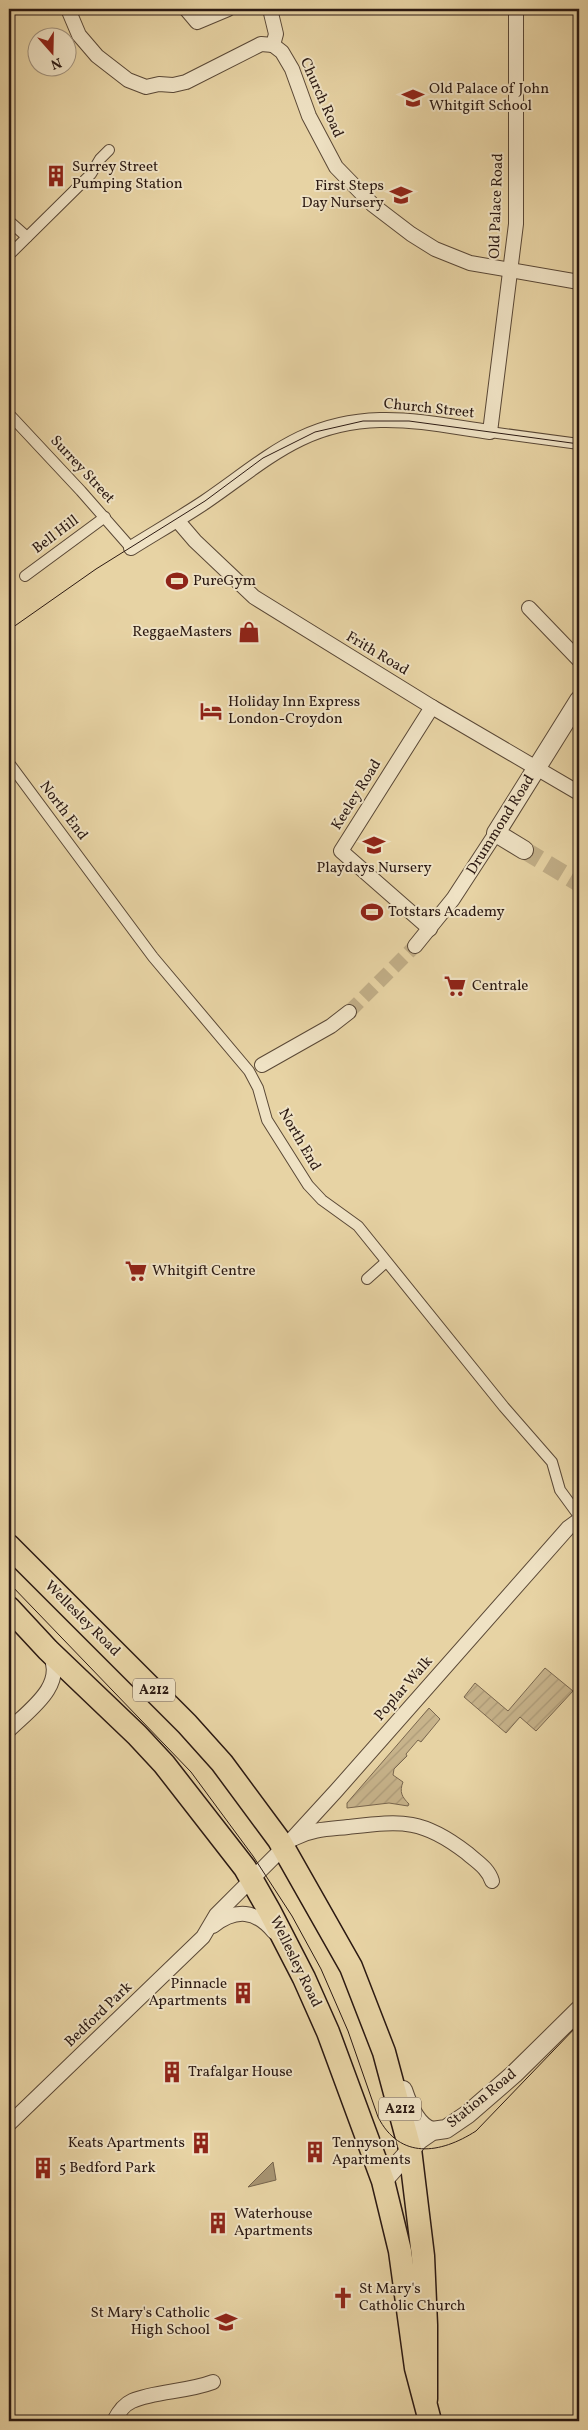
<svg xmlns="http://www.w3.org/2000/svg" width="588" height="2430" font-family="Vollkorn,serif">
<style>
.garden{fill:url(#garden-furrows);stroke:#79664e}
.water{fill:#a79472;stroke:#75634c}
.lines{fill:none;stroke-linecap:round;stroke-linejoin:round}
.minor-tunnel{stroke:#c1ae87;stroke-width:14;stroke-dasharray:14 7;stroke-linecap:butt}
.tertiary-tunnel{stroke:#c1ae87;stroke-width:18;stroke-dasharray:18 9;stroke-linecap:butt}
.pedestrian-casing{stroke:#5a4836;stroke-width:12}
.minor-casing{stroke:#5a4836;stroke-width:16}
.tertiary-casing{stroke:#5a4836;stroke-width:20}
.primary-casing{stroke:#2b1912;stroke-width:25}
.pedestrian{stroke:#efe2c4;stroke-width:10}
.minor{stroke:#efe2c4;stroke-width:14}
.tertiary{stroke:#efe2c4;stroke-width:18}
.primary{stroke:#e7d3a4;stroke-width:22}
.tram{stroke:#2b1912;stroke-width:1}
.labels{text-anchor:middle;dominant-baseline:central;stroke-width:4;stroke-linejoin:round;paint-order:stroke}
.shield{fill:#efe2c4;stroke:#665547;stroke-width:1}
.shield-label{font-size:14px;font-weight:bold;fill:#2b1912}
.poi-label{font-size:15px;fill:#2b1912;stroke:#efe2c4;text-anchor:start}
.street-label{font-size:15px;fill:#2b1912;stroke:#efe2c4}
</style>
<defs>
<pattern id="garden-furrows" width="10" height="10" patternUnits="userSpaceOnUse" patternTransform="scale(1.25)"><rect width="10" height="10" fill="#c7b38b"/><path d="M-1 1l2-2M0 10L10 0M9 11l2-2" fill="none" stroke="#ab9977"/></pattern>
</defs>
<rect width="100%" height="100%" fill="#e7d3a4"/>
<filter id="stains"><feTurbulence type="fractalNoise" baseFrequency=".004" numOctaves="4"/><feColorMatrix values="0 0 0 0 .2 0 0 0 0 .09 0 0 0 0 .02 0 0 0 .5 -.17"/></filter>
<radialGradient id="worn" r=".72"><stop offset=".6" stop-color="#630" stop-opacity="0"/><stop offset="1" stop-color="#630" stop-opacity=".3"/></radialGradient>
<g class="garden">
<path d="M545,1668L573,1691L536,1731L520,1717L506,1733L464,1697L475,1683L508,1711Z"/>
<path d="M429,1708L440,1719L421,1742L418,1740L406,1754L407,1756L394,1769L393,1775L403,1782C399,1792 402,1797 409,1804L408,1806L389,1803L347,1808V1803Z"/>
</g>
<path class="water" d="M273,2162L276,2180L248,2187Z"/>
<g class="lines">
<path class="minor-tunnel" d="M349,1012L415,946"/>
<path class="tertiary-tunnel" d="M524,850L579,883"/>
<g class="pedestrian-casing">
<g id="pedestrian">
<path d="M9,221L27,237"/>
<path d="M9,255L91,174L100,159L109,150"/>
<path d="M9,414L81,491L131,548"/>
<path d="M490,432L579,444"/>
<path d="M25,576L105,517"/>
<path d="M9,763L153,957L249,1071L258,1088L267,1120L308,1185L322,1200L358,1226L504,1407L552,1462L560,1490L579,1516"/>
<path d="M367,1279L386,1262"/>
</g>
</g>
<g class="minor-casing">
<g id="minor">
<path d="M68,9L79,35L97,56L128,80L146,87L159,84L173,85L186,82L261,44L273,45"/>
<path d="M186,9L197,22L228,9"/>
<path d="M270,9L276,34L273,45"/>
<path d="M273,45L282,52L292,69L309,116L336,167L373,205L411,234L435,249L470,263L579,282"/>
<path d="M177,520L195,541L254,597L432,707L579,793"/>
<path d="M131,548C155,533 181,518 205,502C265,461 302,422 380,420C417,419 454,427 490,432L516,224V9"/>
<path d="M529,608L579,660"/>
<path d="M430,929L341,851L432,707"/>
<path d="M415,946L453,899L496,833"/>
<path d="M262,1065L331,1026L349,1012"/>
<path d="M9,1730C29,1710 66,1686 50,1654"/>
<path d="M295,1838C312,1829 329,1829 348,1827C402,1821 422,1818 467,1853C477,1862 488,1868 492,1881"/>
<path d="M213,1926C236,1908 256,1910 274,1932"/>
<path d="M9,2124L203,1937L216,1915L292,1839L336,1791L568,1528L579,1520"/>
<path d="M114,2421C118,2413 123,2405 132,2401C155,2391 187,2392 213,2382"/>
</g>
</g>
<g class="tertiary-casing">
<g id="tertiary">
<path d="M524,850L496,833L579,700"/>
<path d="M403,2090C408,2105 416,2126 432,2131"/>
<path d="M383,2181L419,2140L432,2131L446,2129L468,2114L514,2074L579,2010"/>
</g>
</g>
<g class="primary-casing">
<g id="primary">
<path d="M9,1546L187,1724L222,1763L279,1840L351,1967L384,2052L410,2149L423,2256L426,2325V2399"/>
<path d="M9,1608L48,1650L137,1735L164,1764L245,1868L270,1912L304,1978L328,2032L383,2181L400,2251L416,2368L430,2421"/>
</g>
</g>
<use href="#pedestrian" class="pedestrian"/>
<use href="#minor" class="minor"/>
<use href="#tertiary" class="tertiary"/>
<use href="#primary" class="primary"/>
<g class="tram">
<path d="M9,630L96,569L205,501L263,458L315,432L363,421H409L579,444"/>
<path d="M9,1583L191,1772L253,1856L292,1916L321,1969L348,2031L378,2117C400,2160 440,2154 476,2131L579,2024"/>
</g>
</g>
<defs>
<g id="school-bare" transform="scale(1.725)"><path d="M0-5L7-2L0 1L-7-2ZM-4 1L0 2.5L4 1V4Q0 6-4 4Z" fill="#8f2418" stroke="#efe2c4" stroke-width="2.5" paint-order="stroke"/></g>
<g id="building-bare" transform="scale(1.725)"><path d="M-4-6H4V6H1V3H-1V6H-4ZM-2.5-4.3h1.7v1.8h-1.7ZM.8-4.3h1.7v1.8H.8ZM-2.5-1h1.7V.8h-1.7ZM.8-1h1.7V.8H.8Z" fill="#8f2418" stroke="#efe2c4" stroke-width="2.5" paint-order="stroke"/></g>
<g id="stadium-bare" transform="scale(1.725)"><path d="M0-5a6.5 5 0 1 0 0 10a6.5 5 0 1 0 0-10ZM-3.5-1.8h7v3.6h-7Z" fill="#8f2418" stroke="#efe2c4" stroke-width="2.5" paint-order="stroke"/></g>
<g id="shop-bare" transform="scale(1.725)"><path d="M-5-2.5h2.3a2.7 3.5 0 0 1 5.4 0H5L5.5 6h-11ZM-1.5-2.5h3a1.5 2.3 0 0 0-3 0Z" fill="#8f2418" stroke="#efe2c4" stroke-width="2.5" paint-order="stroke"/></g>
<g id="hotel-bare" transform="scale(1.725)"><path d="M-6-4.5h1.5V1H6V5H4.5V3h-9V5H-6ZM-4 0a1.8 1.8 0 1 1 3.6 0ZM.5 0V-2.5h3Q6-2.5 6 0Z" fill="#8f2418" stroke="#efe2c4" stroke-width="2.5" paint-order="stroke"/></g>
<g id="supermarket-bare" transform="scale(1.725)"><path d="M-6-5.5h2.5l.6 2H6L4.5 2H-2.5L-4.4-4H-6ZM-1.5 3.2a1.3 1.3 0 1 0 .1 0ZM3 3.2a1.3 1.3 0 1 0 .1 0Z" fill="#8f2418" stroke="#efe2c4" stroke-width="2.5" paint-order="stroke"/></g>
<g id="church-bare" transform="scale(1.725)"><path d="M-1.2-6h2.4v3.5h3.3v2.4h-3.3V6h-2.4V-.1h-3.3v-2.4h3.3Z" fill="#8f2418" stroke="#efe2c4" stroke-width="2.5" paint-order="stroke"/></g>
</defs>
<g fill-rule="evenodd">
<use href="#school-bare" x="413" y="98"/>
<use href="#building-bare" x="56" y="176"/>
<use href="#school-bare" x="401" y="195"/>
<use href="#stadium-bare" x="177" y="581"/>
<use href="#shop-bare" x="249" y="632"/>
<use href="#hotel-bare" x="211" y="711"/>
<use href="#school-bare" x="374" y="845"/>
<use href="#stadium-bare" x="372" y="912"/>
<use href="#supermarket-bare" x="455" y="986"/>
<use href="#supermarket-bare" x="136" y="1271"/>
<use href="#building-bare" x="243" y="1993"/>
<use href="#building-bare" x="172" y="2072"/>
<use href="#building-bare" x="201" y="2143"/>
<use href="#building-bare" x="315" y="2152"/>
<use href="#building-bare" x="43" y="2168"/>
<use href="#building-bare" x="218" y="2223"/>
<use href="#church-bare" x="343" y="2298"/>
<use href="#school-bare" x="226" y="2322"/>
</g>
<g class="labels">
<g class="shield">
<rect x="133" y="1678.5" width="42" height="23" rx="4"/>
<rect x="379" y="2097.5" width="42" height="23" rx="4"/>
</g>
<g class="shield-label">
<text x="154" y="1690">A212</text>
<text x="400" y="2109">A212</text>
</g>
<g class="poi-label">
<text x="429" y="89">Old Palace of John<tspan x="429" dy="17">Whitgift School</tspan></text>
<text x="72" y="167">Surrey Street<tspan x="72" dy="17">Pumping Station</tspan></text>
<text x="384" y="186" text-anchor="end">First Steps<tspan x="384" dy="17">Day Nursery</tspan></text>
<text x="193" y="581">PureGym</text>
<text x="232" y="632" text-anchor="end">ReggaeMasters</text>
<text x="228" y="702">Holiday Inn Express<tspan x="228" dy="17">London-Croydon</tspan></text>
<text x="374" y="868" text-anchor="middle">Playdays Nursery</text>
<text x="388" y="912">Totstars Academy</text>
<text x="472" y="986">Centrale</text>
<text x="152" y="1271">Whitgift Centre</text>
<text x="227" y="1984" text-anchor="end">Pinnacle<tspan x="227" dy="17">Apartments</tspan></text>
<text x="188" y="2072">Trafalgar House</text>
<text x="185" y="2143" text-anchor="end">Keats Apartments</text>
<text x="332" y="2143">Tennyson<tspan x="332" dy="17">Apartments</tspan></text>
<text x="59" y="2168">5 Bedford Park</text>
<text x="234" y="2214">Waterhouse<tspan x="234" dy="17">Apartments</tspan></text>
<text x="359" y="2289">St Mary's<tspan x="359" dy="17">Catholic Church</tspan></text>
<text x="210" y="2313" text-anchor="end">St Mary's Catholic<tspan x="210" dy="17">High School</tspan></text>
</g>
<g class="street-label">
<text transform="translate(321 98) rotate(66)">Church Road</text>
<text transform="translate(497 206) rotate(-88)">Old Palace Road</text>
<text transform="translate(429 409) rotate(6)">Church Street</text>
<text transform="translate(82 470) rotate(47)">Surrey Street</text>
<text transform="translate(56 535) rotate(-37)">Bell Hill</text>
<text transform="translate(377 654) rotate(31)">Frith Road</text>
<text transform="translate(357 795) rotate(-58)">Keeley Road</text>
<text transform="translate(63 811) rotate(53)">North End</text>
<text transform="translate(501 825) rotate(-58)">Drummond Road</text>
<text transform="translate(299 1140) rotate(60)">North End</text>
<text transform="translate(82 1619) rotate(45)">Wellesley Road</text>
<text transform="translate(404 1689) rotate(-49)">Poplar Walk</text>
<text transform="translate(295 1962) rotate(64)">Wellesley Road</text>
<text transform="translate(99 2015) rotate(-44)">Bedford Park</text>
<text transform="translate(482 2099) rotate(-39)">Station Road</text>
</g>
</g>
<rect width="588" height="2430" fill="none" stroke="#e7d3a4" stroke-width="30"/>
<rect x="10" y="10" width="568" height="2410" fill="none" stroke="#2b1912" stroke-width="2.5"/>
<rect x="15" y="15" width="558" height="2400" fill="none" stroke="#2b1912"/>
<g transform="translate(52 52) rotate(160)"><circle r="24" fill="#efe2c4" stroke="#a1927d"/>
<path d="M0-4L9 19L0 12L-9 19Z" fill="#8f2418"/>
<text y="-8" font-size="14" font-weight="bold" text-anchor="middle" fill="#2b1912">N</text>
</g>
<rect width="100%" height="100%" filter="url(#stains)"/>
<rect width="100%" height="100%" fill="url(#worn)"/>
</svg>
